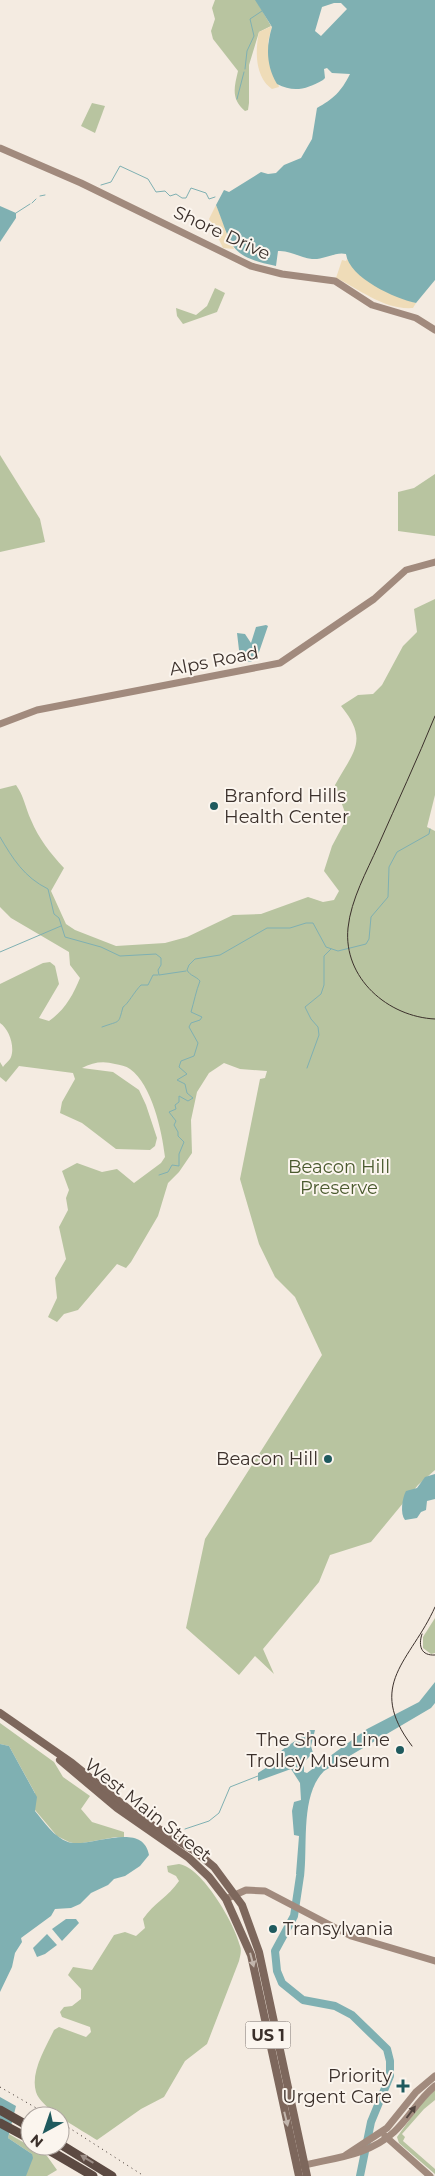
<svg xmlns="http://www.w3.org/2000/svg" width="435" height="2176" font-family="Montserrat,sans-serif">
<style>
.green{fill:#b8c4a0}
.sand{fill:#efdcb8}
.water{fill:#7fb0b2;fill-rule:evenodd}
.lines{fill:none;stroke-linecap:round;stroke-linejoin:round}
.stream{stroke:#7fb0b2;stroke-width:1}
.river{stroke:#7fb0b2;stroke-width:8}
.secondary{stroke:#a18a7d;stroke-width:7}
.primary{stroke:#7d675c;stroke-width:8}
.highway{stroke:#5c4a42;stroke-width:9}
.tram{stroke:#3b302b;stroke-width:1}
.rail{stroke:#3b302b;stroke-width:1;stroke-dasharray:1 4;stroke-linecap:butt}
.oneway{fill:#c2b5ac}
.oneway2{fill:#544640}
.oneway3{fill:#9c8e87}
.poi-dot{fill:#1f5a5e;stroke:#fbf5ee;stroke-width:2}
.labels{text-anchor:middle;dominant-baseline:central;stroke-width:4;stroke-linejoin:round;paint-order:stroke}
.shield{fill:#fbf5ee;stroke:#756b66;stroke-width:1}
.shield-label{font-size:16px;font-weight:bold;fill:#3b302b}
.street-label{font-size:18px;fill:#3b302b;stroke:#fbf5ee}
.poi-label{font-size:18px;fill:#3b302b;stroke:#fbf5ee;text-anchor:end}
.park-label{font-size:18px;fill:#4a5a2e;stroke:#fbf5ee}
</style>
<rect width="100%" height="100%" fill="#f4ebe1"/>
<g class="green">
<path d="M215,0H256L271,26L259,32L249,65V103L248,110L245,111C231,99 234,88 238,71L213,39L211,31L215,19L212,8Z"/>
<path d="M92,103L105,106L95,133L81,126Z"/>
<path d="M215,288L225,293L217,312L183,324L177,316L176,308L196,315L207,306Z"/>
<path d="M0,455L40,519L45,542L0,552Z"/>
<path d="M435,474V536L398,531V492L414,488Z"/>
<path d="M435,599V795L427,827L435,831V1470L418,1485L371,1542L330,1555L319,1582L263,1649L274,1674L255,1656L239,1675L186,1628L205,1539L322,1355L295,1297L275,1277L259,1244L240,1179L260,1079L265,1078L267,1071L240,1069L224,1063L209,1073L197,1092L191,1120L192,1153L179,1172L168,1183L158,1216L131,1262L126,1268L117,1264L78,1310L64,1314L57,1322L48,1317L57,1298L55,1278L66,1259L59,1227L68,1210L66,1198L69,1190L62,1171L77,1163L102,1172L117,1169L134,1183L161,1163L165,1157C162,1131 152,1085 130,1069C126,1066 120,1065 115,1064C104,1061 93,1062 82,1068L113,1072L139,1090L146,1105L157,1138L155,1146L150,1150L116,1149L82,1123L60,1113L62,1102L75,1079L73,1073L19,1066L6,1082L0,1077V1062L3,1067C5,1064 10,1060 11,1057C15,1046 9,1029 0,1023V984L43,963L50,962L55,966L59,984L39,1018L49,1021C65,1010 73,995 80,978L70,965L69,952L11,918L0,907V789L16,785C24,796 25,807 31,820C39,839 50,853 64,868L51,891L66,924L75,930L116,946L165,943L187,937L233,915L261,914L308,897L323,902L334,900L339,891L324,871L332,846L347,818L335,785C354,751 369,740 341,706L358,695L373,694L382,685L403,646L417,632L414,609Z"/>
<path d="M435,1618V1653L431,1654L423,1648V1637Z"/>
<path d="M0,1723L54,1762L63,1777L90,1796L81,1809L92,1822L124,1832V1838L116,1837L77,1844L69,1842L57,1836L35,1810V1793L9,1746L0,1744Z"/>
<path d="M179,1864C202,1867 235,1924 240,1946C242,1951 240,1956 239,1961L207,2044L185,2061L164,2097L141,2109L97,2140C83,2131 40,2108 36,2092C30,2072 46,2047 54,2030L59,2027L86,2037L91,2032L90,2027L62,2017L60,2012L64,2007L72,2006L81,1999V1989L68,1975L73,1967L92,1970L114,1935L125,1932L136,1936L145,1928L143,1919C153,1904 169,1896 179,1881L176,1876L168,1872L167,1866Z"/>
<path d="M435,2090V2100L424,2109L402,2134L405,2137L403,2141L435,2169V2174L399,2143L397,2137L421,2104Z"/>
<path d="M9,2134L47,2156L57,2170L47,2176H0V2149L32,2154L8,2138Z"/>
</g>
<g class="sand">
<path d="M272,26L268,42L279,87L272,89C255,77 255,51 259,32Z"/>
<path d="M216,205L234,249L223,248L209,219Z"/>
<path d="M347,259C360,276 395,298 416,303L413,308C383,310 360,289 336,278L342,260L346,261Z"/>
</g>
<g class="water">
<path d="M255,0H435V280L416,303C396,299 349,278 346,254C336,251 325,260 312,259C300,258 290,250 278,251L276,266C228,256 233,247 216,205L224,190L229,192L261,172L268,174L276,173L284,165L301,158L312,139L317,108C333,99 341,92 350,74L332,73L327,68L324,69L325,78L323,80C307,89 294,93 277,84C266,65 266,47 272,27ZM334,3H341L347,9L321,36L315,31L322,7Z"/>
<path d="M0,206L16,213V218L0,242Z"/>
<path d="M266,625L268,626L258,655L251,662L246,661L239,650L237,633L245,634L251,643L256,627Z"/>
<path d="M435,1474V1499L427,1501L426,1510L421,1512L417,1518L405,1520C400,1514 402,1498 406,1491L417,1488L425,1477Z"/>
<path d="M435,1682V1703L431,1708L324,1771C300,1795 308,1845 304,1877L296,1874L299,1836L294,1835L292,1811L294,1802L301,1800L300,1783L291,1769L258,1781V1773L272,1764C276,1749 298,1742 309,1730H315L311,1746L313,1753L304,1762V1772L307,1773L367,1729L419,1702Z"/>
<path d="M0,1744L9,1746L37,1797L35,1811C44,1822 54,1837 68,1842C88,1849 143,1819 149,1855L140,1866L125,1876L114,1879L108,1885L91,1893L80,1904L71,1908L55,1909L51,1916L21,1938L22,1942L15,1953L12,1967L0,1992Z"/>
<path d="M66,1919H76L79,1923L62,1941L52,1929Z"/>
<path d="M47,1934L57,1945L45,1954L37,1957L33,1948Z"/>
<path d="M0,2097L16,2106L8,2138L32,2154L33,2158L26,2176H0Z"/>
</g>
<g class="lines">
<g class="stream">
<path d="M245,69L247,51L254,36L250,19L262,11"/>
<path d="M237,99L244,72"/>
<path d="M101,185L111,182L120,166L148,179L156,192L165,191L170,196L176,194L182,198H186L191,188L206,193L209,199L215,197"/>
<path d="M40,196L45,195"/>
<path d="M32,203L36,199"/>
<path d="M16,213L30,204"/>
<path d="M0,837C13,859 24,877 48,889L54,914L59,918L65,937L101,947L120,956L156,954L161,958V965L158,970L159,975L186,971"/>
<path d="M0,952L61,926"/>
<path d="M102,1027C121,1020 118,1025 123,1007C128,1004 134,992 141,985H148L153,975H158"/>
<path d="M307,1068L319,1035L318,1027L311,1019L305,1007L321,994L324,985V956L331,949"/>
<path d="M159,1175L168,1172L172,1165L179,1166V1154L184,1142L178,1136V1132L174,1125L176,1121L169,1112L176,1109L175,1105L179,1102V1096L188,1101L193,1098L187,1093L185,1084L177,1080L187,1074L179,1067L181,1061L194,1056L198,1043L189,1027L191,1023L200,1020L202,1017L191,1012C194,1002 196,991 200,981C196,976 190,976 187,970L189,965L195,959L220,955L267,928H290L306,923H313L326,947L338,951L366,944L369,939L371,917L388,897L389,867L397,852L429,834L430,829"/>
<path d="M185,1829L209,1821L219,1813L230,1787L258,1776"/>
</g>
<path class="river" d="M300,1876L294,1916L275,1951L277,1971L282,1983L303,2000L335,2006L352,2015L387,2049L390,2061V2076L371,2122L360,2176"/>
<g class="secondary">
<path d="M0,148L81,183L251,266L282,274L335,281L372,305L416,318L435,330"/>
<path d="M0,724L37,710L280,663L374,599L406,570L435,562"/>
<path d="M226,1899L246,1890L265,1891L351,1936L435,1961"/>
<path d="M385,2136L430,2176"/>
<path d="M346,2155L387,2128L416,2092L435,2076"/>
<path d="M297,2167C330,2158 367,2157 394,2132C409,2118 418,2100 435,2086"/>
</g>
<g class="primary">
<path d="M0,1713L72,1763L137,1816L195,1851L214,1867L242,1905L259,1952L307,2176"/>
<path d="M60,1760L117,1808L189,1858L209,1877L226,1899L251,1955L299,2176"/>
</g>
<g class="highway">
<path d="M0,2110L30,2127"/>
<path d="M0,2123L30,2139"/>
<path d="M60,2144L112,2176"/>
<path d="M42,2146L93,2176"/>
</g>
<g class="tram">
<path d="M435,716C417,760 397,803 378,846C367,871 351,899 348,928C343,978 388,1017 435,1019"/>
<path d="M422,1634C418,1646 421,1656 435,1655"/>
<path d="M412,1746C365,1684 411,1661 435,1607"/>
</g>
<g class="rail">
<path d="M0,2087L50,2116"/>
<path d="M60,2122L144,2176"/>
</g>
</g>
<defs><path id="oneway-solid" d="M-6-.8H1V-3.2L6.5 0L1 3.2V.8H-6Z" transform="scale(1.25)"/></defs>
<g class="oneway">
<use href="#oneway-solid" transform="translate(252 1960) rotate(75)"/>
<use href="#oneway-solid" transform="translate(286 2119) rotate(76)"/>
</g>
<use class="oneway2" href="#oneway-solid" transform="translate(411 2112) rotate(-53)"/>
<use class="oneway3" href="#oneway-solid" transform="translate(87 2159) rotate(-149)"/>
<g class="poi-dot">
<circle cx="214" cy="806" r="5"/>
<circle cx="328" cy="1459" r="5"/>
<circle cx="400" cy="1750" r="5"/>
<circle cx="273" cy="1929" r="5"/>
<path d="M400.5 2078.5h5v5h5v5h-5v5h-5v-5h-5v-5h5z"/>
</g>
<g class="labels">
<rect class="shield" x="245.5" y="2021.5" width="45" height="27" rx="4"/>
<g class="shield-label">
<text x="268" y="2035">US 1</text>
</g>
<g class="street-label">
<text transform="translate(222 233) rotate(25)">Shore Drive</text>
<text transform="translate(214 661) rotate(-11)">Alps Road</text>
<text transform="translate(148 1810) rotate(38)">West Main Street</text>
</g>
<g class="poi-label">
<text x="224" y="796" text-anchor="start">Branford Hills<tspan x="224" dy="21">Health Center</tspan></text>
<text x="318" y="1459">Beacon Hill</text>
<text x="390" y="1740">The Shore Line<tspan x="390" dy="21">Trolley Museum</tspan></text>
<text x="283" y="1929" text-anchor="start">Transylvania</text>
<text x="392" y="2076">Priority<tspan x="392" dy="21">Urgent Care</tspan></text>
</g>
<g class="park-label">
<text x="339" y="1167">Beacon Hill<tspan x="339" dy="21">Preserve</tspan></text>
</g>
</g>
<g transform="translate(45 2131) rotate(220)"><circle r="24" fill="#fbf5ee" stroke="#aea6a0"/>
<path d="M0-4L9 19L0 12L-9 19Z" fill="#1f5a5e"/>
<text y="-8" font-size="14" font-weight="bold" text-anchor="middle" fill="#3b302b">N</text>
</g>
</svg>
